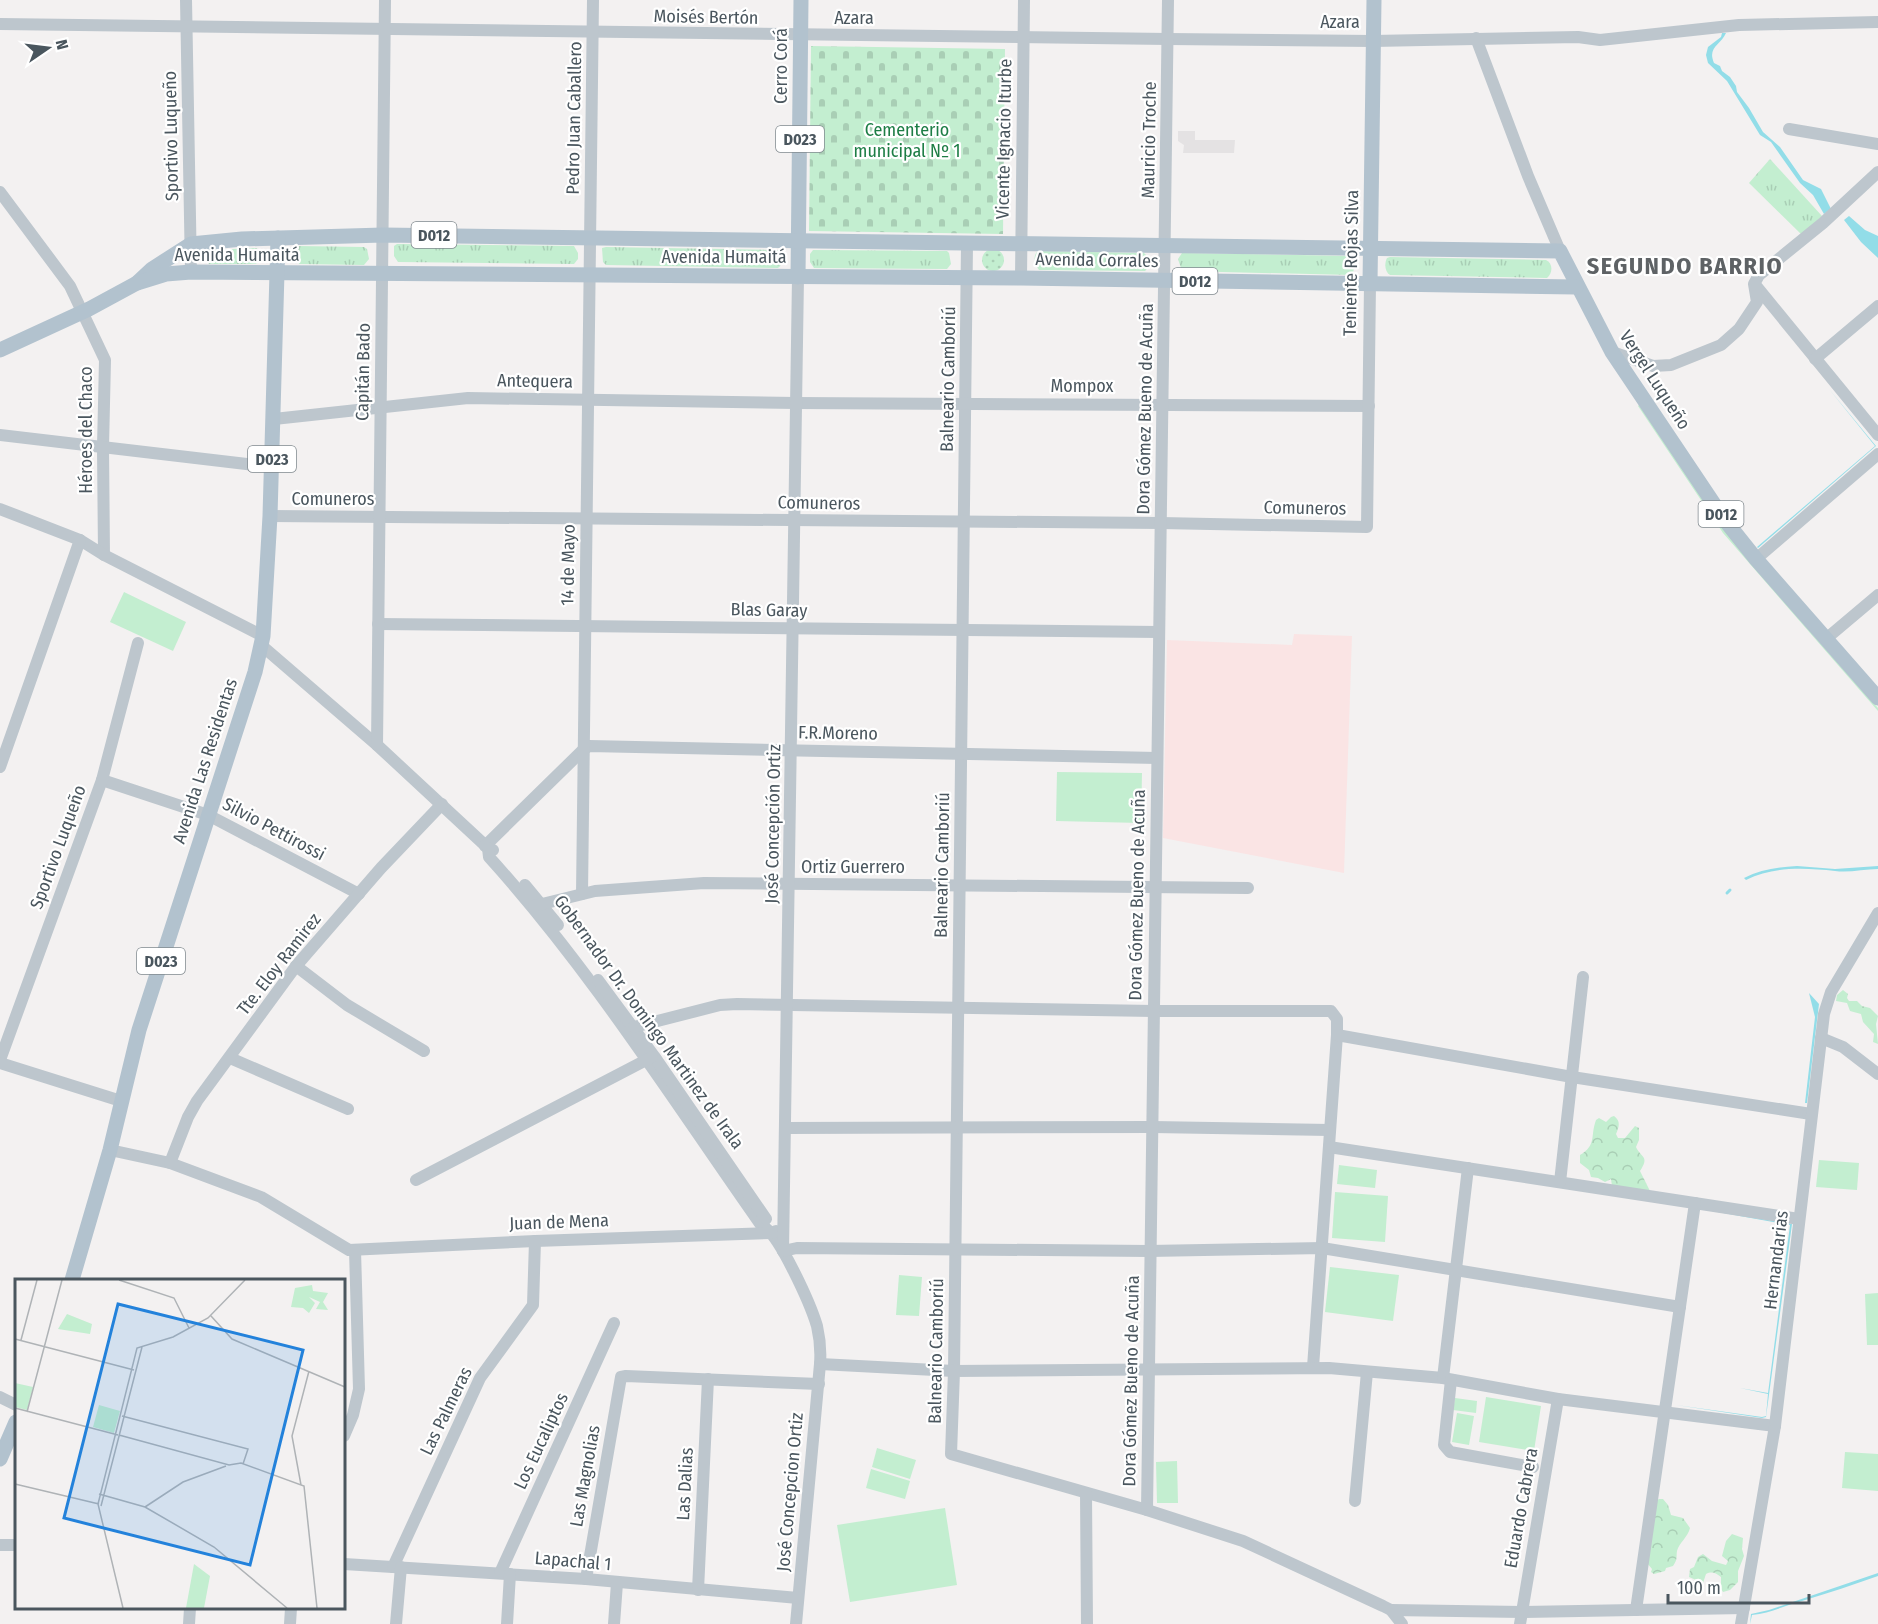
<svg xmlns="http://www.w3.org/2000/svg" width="1878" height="1624" font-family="'Fira Sans Condensed',sans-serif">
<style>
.education{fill:#e4e2e3}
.medical{fill:#fae4e4}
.grass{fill:url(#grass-dots)}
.forest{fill:url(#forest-crowns)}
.cemetery{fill:url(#cemetery-stones)}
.park{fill:url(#park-tufts)}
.garden{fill:#c3eed0}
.water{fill:#92dde8}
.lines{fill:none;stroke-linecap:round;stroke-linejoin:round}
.stream{stroke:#92dde8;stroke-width:3}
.minor{stroke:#bdc6cd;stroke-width:12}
.major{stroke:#b2c2ce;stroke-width:15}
.labels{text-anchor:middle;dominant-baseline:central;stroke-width:4.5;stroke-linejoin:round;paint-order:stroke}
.shield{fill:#fff;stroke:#80898e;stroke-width:1.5}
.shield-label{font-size:16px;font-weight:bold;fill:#4a565e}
.street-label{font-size:18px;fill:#4a565e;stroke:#fff}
.park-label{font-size:18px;fill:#1d7d45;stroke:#fff}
.district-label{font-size:24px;font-weight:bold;letter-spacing:1.5px;fill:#5e6265;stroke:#fff}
.inset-road{fill:none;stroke:#afb3b6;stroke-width:1.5}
.view{fill:#2382db;fill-opacity:0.15;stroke:#2382db;stroke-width:3}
.inset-edge{fill:none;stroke:#4a565e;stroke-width:3}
</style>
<defs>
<pattern id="grass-dots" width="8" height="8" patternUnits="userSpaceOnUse" patternTransform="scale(1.5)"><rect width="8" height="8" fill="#c3eed0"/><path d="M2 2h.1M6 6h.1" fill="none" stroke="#a9ceb5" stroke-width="1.8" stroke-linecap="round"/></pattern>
<pattern id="forest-crowns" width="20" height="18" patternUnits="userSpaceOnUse" patternTransform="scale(1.5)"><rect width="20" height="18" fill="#c3eed0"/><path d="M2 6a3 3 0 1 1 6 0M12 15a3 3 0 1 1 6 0" fill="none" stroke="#a9ceb5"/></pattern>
<pattern id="cemetery-stones" width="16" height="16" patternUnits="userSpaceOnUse" patternTransform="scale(1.5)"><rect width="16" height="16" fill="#c3eed0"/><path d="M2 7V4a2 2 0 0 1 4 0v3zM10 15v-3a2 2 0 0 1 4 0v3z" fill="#a9ceb5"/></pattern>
<pattern id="park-tufts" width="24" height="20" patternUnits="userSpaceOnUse" patternTransform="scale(1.5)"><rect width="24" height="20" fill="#c3eed0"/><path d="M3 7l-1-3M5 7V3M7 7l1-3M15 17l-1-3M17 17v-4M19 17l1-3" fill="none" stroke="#a9ceb5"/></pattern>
</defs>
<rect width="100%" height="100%" fill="#f3f1f1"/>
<path class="education" d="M1178,131H1195V140H1235L1234,153H1183L1184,145L1178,141Z"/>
<path class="medical" d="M1294,634L1352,636L1344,873L1163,838L1167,640L1292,645Z"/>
<circle class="grass" cx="993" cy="260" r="11"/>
<g class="forest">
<path d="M1843,990L1848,994L1847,998L1849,1001H1857L1862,1006L1870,1008L1878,1016L1876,1024L1878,1044L1873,1042L1874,1034L1863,1022L1861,1014L1850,1011L1847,1003L1836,1001L1837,995Z"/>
<path d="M1614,1116C1621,1121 1619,1127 1616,1134L1618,1138H1625L1635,1126L1639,1128V1140L1636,1147C1641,1158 1650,1156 1640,1171L1650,1191L1612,1186L1611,1179L1605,1182L1598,1178L1591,1177L1589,1170L1580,1163V1155C1597,1145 1590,1136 1596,1120L1599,1118L1606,1122L1611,1117Z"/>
<path d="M1659,1499H1663L1668,1505L1671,1515L1683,1518L1690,1528C1688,1537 1679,1543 1677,1551C1676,1557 1678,1559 1673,1566L1666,1568L1665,1571L1654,1574L1651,1572L1652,1569L1647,1563L1656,1501Z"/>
<path d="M1732,1534L1743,1538L1742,1549L1744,1556L1738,1571V1582L1730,1590L1723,1592L1721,1589V1577C1716,1573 1712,1571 1706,1574L1703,1583L1689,1577L1690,1569L1694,1567L1698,1557L1703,1554L1712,1561L1726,1565L1728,1561L1722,1556L1726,1541Z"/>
</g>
<path class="cemetery" d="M811,46L1005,49L1003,234L809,231Z"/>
<g class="park">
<path d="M1770,159L1822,216L1802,235L1749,183Z"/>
<path d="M397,244L574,246L578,253V259L574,264L398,262L394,256V246Z"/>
<path d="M298,246L364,247L367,249L369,259L364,265L299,264L295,252Z"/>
<path d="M606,247L778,250C783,254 784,264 778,268L606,265L603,262L602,248Z"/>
<path d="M257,248L260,258L256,264H209L205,259L206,251L209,250Z"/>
<path d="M813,250L947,251L949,253L951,264L947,269L814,268L810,262V254Z"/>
<path d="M1038,251L1144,253L1149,258V267L1145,271L1039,270C1035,265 1032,256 1038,251Z"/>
<path d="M1182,253L1350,256C1354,261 1356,270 1351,275L1182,271L1178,259Z"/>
<path d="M1390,257L1546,260C1553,263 1553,273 1547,278L1390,275C1385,272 1384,264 1387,258Z"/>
</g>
<g class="garden">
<path d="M1639,405L1814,636L1878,708V711L1723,533L1638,406Z"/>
<path d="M124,592L186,622L173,651L110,622Z"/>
<path d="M1057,772L1142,773L1141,823L1056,821Z"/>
<path d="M1819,1160L1859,1163L1857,1190L1816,1187Z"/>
<path d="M1339,1165L1377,1170L1375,1188L1337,1184Z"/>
<path d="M1335,1192L1388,1196L1385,1242L1332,1238Z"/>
<path d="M1330,1267L1399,1275L1393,1321L1325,1312Z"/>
<path d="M899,1275L922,1277L919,1316L896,1315Z"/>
<path d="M1878,1293V1345H1867L1865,1294Z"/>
<path d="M1486,1397L1541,1406L1534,1451L1479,1442Z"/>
<path d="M1455,1398L1477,1401L1476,1413L1453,1410Z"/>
<path d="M1457,1413L1474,1416L1469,1445L1452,1442Z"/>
<path d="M877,1448L916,1460L910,1479L872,1467Z"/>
<path d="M1845,1452L1878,1454V1491L1842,1488Z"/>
<path d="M1177,1461L1178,1503H1157L1156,1462Z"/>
<path d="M871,1469L910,1481L905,1499L866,1488Z"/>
<path d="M945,1508L957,1585L850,1602L837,1525Z"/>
</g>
<g class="water">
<path d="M1722,33H1726C1721,45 1707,47 1714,63L1720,66L1722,71L1730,77L1736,86L1737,92L1749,108L1763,132L1780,147L1803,180L1821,189L1831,209L1824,214L1813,195L1800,183L1771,142L1760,135L1727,81L1708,63L1706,55L1708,47L1721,37Z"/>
<path d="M1849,216L1865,230L1878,236V258L1861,242L1844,220Z"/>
<path d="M1829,389L1876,446L1758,548L1757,547L1875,446Z"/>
<path d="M1797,866L1835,869L1878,866V869C1864,869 1849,873 1835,871C1805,868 1774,866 1746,880L1744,878C1761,869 1779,867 1797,866Z"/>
<path d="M1809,993L1819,1004L1807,1103H1805L1815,1017Z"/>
<path d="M1701,1209L1792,1224L1766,1417L1762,1418L1676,1405L1762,1417L1766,1416L1768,1394L1740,1388L1768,1393L1790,1225Z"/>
<path d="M1878,1573V1576C1853,1585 1828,1593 1802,1601C1784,1606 1770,1613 1752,1615L1750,1624L1751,1614L1769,1610Z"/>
</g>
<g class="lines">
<path class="stream" d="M1727,893L1730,890"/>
<g class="minor">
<path d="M186,0L191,272"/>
<path d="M0,24L1168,39L1373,41L1578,37L1600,40L1739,25L1878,22"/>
<path d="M1476,38L1528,176L1560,251"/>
<path d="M1789,129L1878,144"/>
<path d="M0,192L70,286L105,360L103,447L104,555"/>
<path d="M967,244L954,1371L951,1454L1147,1510L1243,1541L1383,1606L1391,1610L1402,1624"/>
<path d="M1021,278L1024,0"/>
<path d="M1757,287L1878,435"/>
<path d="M1612,352L1653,366L1671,365L1721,345L1739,329L1757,302L1754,284L1759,275L1823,223L1878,172"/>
<path d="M1815,359L1878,306"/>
<path d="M274,419L468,398L796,403L1369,406"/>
<path d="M0,435L272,467"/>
<path d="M0,509L80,540L104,555L263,636"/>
<path d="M270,516L1161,523L1367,527L1370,283"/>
<path d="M1756,559L1878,454"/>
<path d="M378,624L1159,632"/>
<path d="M1827,638L1878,595"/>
<path d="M261,645L377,745L488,848L493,850"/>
<path d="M377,745L385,0"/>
<path d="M0,767L80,540"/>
<path d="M102,780L208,815L359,894"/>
<path d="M485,846L584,749L589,746L1157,758"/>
<path d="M488,848L489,857C591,970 673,1100 761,1225C779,1232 811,1306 817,1326C820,1339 821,1351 820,1364L796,1624"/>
<path d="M525,885L558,925"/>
<path d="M582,894L593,0"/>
<path d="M534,906L595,891L704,883L1248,888"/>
<path d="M296,966L347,1005L424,1051"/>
<path d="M598,980L654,1056L766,1219"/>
<path d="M634,1027L720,1005L737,1004L1154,1011H1331L1337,1019V1035L1313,1367"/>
<path d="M1337,1035L1572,1077L1811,1114"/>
<path d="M1821,1038L1843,1047L1878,1074"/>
<path d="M230,1058L348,1109"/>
<path d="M0,1060L102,780L138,643"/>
<path d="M0,1063L121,1101"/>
<path d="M786,1128L1153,1127L1330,1130"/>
<path d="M1329,1147L1799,1219"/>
<path d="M110,1150L170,1163L261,1197L349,1250L535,1241L771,1233L776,1231"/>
<path d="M170,1163L188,1117L197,1101L296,966L381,868L442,804"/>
<path d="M416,1180L652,1057"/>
<path d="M1560,1182L1583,977"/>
<path d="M783,1251L798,277"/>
<path d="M783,1251L797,1248L1149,1251L1322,1248L1680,1307"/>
<path d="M820,1364L954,1371L1329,1368L1443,1378L1558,1399L1775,1426"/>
<path d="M1443,1378L1468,1168"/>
<path d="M1451,1380L1444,1445L1450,1452L1533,1467"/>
<path d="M0,1397L16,1405"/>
<path d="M344,1436L353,1415L359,1389L355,1250"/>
<path d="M1086,1493L1087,1624"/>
<path d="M1355,1501L1367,1372"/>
<path d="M1147,1510L1168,0"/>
<path d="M0,1545H16"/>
<path d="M344,1564L586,1579L798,1598"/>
<path d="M393,1567L480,1378L533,1305L535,1241"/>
<path d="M500,1573L614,1323"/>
<path d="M586,1579L621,1377L626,1376L819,1384"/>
<path d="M698,1590L708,1379"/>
<path d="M1391,1610L1522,1612L1744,1608"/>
<path d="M1636,1610L1695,1203"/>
<path d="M189,1624L190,1608"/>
<path d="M290,1624L291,1608"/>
<path d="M396,1624L401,1567"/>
<path d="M507,1624L510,1574"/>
<path d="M614,1624L617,1583"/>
<path d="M1520,1624L1558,1399"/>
<path d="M1741,1624L1775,1426L1824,1014L1831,992L1878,913"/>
</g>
<g class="major">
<path d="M798,277L801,0"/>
<path d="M137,283L152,269L191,244L242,239L383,235L1560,251L1612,352L1724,519L1756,559L1878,698"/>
<path d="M1370,283L1374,0"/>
<path d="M0,350L89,309L137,283L166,274L191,272L1021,278L1576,287"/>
<path d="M72,1280L110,1150L139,1030L255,672L263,636L270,516L278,238"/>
<path d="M0,1459L16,1422"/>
</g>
</g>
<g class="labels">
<g class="shield">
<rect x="776" y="126" width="48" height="26" rx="4.5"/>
<rect x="411.5" y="222" width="45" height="26" rx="4.5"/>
<rect x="1172.5" y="268" width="45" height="26" rx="4.5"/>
<rect x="248" y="446" width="48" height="26" rx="4.5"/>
<rect x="1698.5" y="501" width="45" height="26" rx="4.5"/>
<rect x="137" y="948" width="48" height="26" rx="4.5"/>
</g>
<g class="shield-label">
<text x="800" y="139">D023</text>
<text x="434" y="235">D012</text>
<text x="1195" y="281">D012</text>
<text x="272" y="459">D023</text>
<text x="1721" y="514">D012</text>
<text x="161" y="961">D023</text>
</g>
<g class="street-label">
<text transform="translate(706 17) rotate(1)">Moisés Bertón</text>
<text x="854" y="18">Azara</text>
<text x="1340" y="22">Azara</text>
<text transform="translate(781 66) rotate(-90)">Cerro Corá</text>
<text transform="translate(574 118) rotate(-89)">Pedro Juan Caballero</text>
<text transform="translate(171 136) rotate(-91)">Sportivo Luqueño</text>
<text transform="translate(1004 139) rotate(-89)">Vicente Ignacio Iturbe</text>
<text transform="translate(1149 140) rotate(-89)">Mauricio Troche</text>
<text x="237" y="255">Avenida Humaitá</text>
<text x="724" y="257">Avenida Humaitá</text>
<text transform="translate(1097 260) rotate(1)">Avenida Corrales</text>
<text transform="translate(1351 263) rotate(-89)">Teniente Rojas Silva</text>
<text transform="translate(363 372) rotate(-89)">Capitán Bado</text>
<text transform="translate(948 379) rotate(-89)">Balneario Camboriú</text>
<text transform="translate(1655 380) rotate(57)">Vergel Luqueño</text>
<text transform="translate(535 381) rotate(1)">Antequera</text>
<text x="1082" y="386">Mompox</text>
<text transform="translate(1145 409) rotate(-89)">Dora Gómez Bueno de Acuña</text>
<text transform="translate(86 430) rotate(-90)">Héroes del Chaco</text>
<text x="333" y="499">Comuneros</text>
<text transform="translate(819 503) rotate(1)">Comuneros</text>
<text transform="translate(1305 508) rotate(1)">Comuneros</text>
<text transform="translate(568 565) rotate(-89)">14 de Mayo</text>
<text transform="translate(769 610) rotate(1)">Blas Garay</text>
<text transform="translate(838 733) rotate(1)">F.R.Moreno</text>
<text transform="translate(205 761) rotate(-72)">Avenida Las Residentas</text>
<text transform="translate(773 824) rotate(-89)">José Concepción Ortiz</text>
<text transform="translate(274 829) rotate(28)">Silvio Pettirossi</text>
<text transform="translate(58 847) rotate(-70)">Sportivo Luqueño</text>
<text transform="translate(942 865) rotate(-89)">Balneario Camboriú</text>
<text x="853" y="867">Ortiz Guerrero</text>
<text transform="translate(1137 895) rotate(-89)">Dora Gómez Bueno de Acuña</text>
<text transform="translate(279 964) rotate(-52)">Tte. Eloy Ramirez</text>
<text transform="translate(649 1022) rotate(54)">Gobernador Dr. Domingo Martinez de Irala</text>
<text transform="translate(559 1222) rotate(-2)">Juan de Mena</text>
<text transform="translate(1776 1260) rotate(-83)">Hernandarias</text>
<text transform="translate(936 1351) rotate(-89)">Balneario Camboriú</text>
<text transform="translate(1131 1381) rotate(-89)">Dora Gómez Bueno de Acuña</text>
<text transform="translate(446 1411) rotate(-64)">Las Palmeras</text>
<text transform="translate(541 1441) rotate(-65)">Los Eucaliptos</text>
<text transform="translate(585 1476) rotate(-80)">Las Magnolias</text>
<text transform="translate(685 1484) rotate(-87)">Las Dalias</text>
<text transform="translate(790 1492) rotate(-85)">José Concepcion Ortiz</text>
<text transform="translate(1521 1508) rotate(-80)">Eduardo Cabrera</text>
<text transform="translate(573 1561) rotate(5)">Lapachal 1</text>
</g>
<g class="park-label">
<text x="907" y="130">Cementerio<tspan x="907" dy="21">municipal Nº 1</tspan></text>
</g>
<g class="district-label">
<text x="1685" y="266">SEGUNDO BARRIO</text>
</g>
</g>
<g transform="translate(15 1279)">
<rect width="330" height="330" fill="#f3f1f1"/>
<path d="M297,6L298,12L313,14L308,23L313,31L301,30L305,23L294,18L300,24L294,34L288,29L276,28L280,9Z" fill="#c3eed0"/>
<path d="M84,126L105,132L99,154L78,148Z" fill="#c3eed0"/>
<path d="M52,35L77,45L75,55L43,50ZM0,104L18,108L12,131L0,128ZM179,285L195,297L189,329H171Z" fill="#c3eed0"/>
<path class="inset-road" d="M104,1L159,19L174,49M196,37L217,60L330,108M0,60L119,91M6,61L22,1M0,129L103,156M12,133L47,1M107,137L233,170L228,185M104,156L214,186L226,184L289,207L302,329M0,205L84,225M286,206L277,157L294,92M84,215L130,228L199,268L272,329M86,227L127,68M130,228L168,203L211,187M108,329L83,225L122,69L158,58L193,39L230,1"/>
<path class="view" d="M103,25L288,71L235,286L49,239Z"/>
<rect width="330" height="330" class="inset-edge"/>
</g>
<g transform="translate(48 48) rotate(76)" stroke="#ffffff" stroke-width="4.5" paint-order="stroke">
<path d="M0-4.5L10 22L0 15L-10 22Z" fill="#4a565e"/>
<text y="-9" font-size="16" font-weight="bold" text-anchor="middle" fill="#4a565e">N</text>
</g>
<path d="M1668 1594v9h141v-9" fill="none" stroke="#4a565e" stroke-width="3"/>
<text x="1677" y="1594" font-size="18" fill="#4a565e" stroke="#ffffff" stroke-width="4.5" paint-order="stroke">100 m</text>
</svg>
